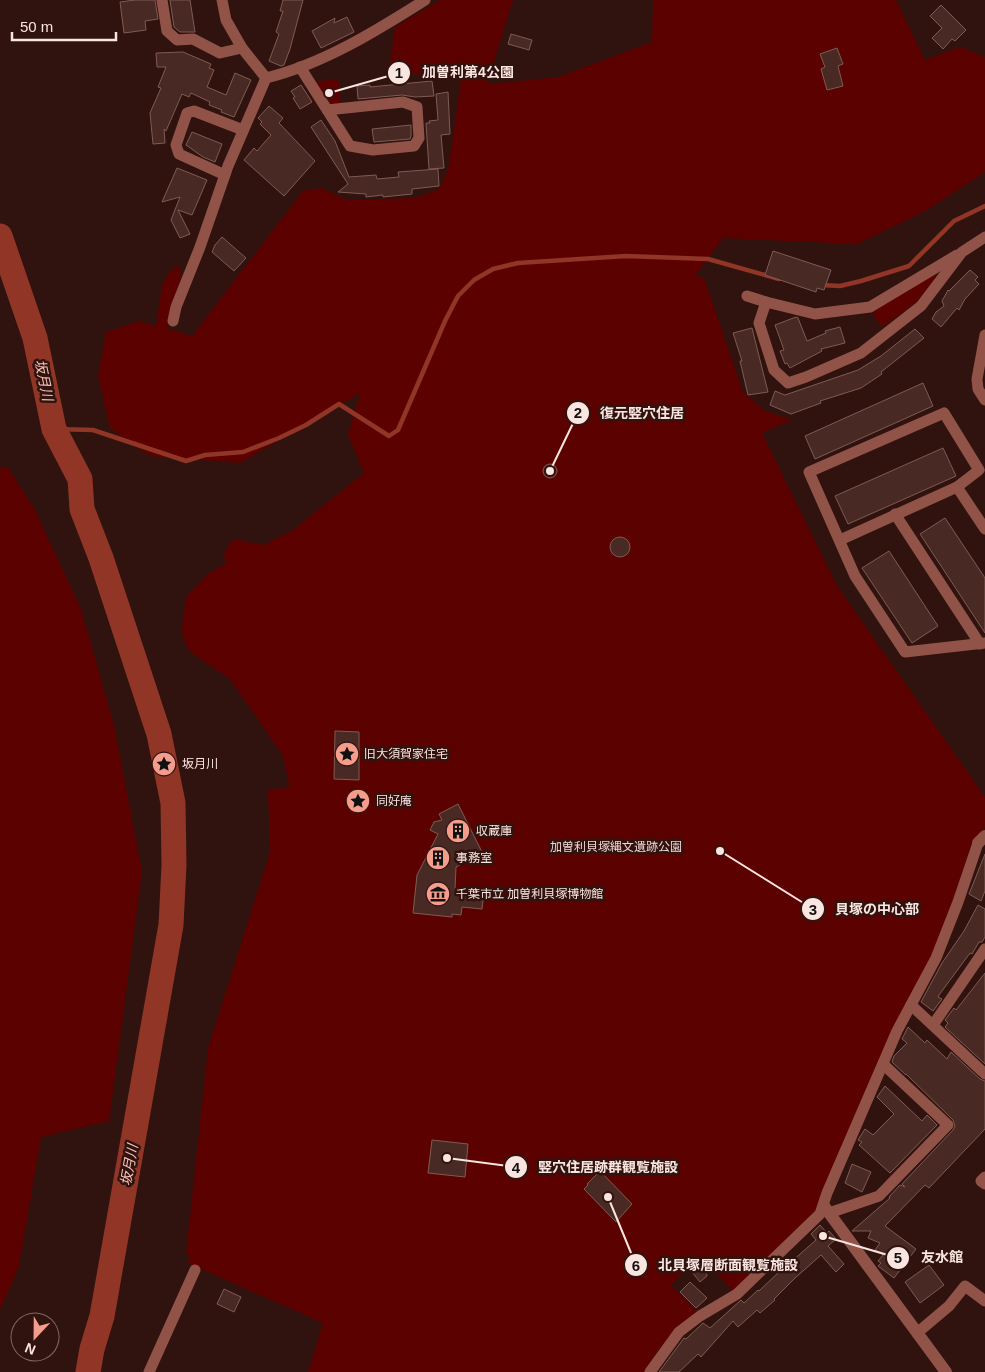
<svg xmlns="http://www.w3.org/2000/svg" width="985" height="1372" font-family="Helvetica,'Noto Sans JP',sans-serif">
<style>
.green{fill:#5b0200}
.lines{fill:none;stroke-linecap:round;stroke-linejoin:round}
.stream{stroke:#913526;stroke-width:4.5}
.river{stroke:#913526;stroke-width:25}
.building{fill:#492923;stroke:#7f5b54}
.minor{stroke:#915348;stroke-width:11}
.tertiary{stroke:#915348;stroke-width:12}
.labels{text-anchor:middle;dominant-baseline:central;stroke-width:5;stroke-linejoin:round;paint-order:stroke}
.poi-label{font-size:12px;fill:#fae5e0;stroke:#30130e;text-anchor:start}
.park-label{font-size:12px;fill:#f1d5d0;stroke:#30130e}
.water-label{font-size:14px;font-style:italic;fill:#f7c1b7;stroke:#30130e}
.leader{fill:none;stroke:#fae5e0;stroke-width:2}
.callout-dot{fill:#fae5e0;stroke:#30130e;stroke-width:2}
.mark-label{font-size:15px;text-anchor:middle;font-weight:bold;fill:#111}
.callout-label{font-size:14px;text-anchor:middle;font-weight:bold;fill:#fae5e0;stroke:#30130e;stroke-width:5;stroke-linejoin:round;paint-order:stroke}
</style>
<rect width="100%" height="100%" fill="#30130e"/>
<g class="green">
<path d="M440,0H513L487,84L558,77L652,42L653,0H896L925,60L960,47L985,57V172L925,211L857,244L723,238L696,275L697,278H704L743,392L765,411L792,420L762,433L837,586L985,797V827L975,840L935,951L817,1209L734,1292L699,1256L671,1285L698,1312L677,1327L658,1351L644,1372H308L323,1323L188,1263L190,1255L186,1254L208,1048L270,852L268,789L288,788L289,784L283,756L230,679L190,652L183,638L182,629L186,597L210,572L226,564L224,554L233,539L263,545L293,530L364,473L348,435L360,393L240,463L150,456L110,428L98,376L106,332L139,321L156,326L162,285L170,271L180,265L181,279L170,308L168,329L192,336L303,191L321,188L347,200L415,198L439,189L448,170L461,81L389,70L395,27Z"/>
<path d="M338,79L341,104H328L311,82Z"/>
<path d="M931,273L936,279L914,304L882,327L872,313L898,293Z"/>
<path d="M0,468H8L34,508L81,609L114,725L142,872L109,1121L41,1137L19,1266L0,1310Z"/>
</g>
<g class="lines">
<g class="stream">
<path d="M821,285L840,286L861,281L909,266L954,221L985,206"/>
<path d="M54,429L93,430L186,461L205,455L243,452L279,438L306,425L339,404L389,436L398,430L445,321L458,296L474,280L493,269L518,263L626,256L708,259L779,279"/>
</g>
<path class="river" d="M0,236L35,338L54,429L80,479L82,509L101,558L159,734L173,803L174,865L171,925L102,1316L92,1349L88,1372"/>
</g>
<g class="building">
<path d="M135,0H155L158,19L145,21L146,30L124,33L120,2Z"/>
<path d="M170,0H190L195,32H180L174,27Z"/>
<path d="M283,0H303L290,49L284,65L281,66L269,61L279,34L276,32L283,11H280Z"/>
<path d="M941,5L966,30L955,41L952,39L943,49L932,38L942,28L930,16Z"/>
<path d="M347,17L354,32L321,48L312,31L335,18L334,23Z"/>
<path d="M511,34L532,40L529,50L508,44Z"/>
<path d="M837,48L843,64L838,66L843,86L827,90L821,69L825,67L820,54Z"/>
<path d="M183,52L211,64L209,68L214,70L207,87L226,95L235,73L251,80L234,117L221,112L222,110L209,105L210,102L191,93L189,97L182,94L166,131L164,129L165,143L153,144L150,113L161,88L158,87L166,67H157L156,53Z"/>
<path d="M432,81L434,96L415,97L402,95L358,99L357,86L370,85V87Z"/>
<path d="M301,85L312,102L300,109L293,98L295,97L291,91Z"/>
<path d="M448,92L450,134L441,135L444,168L429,169L426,123H430L429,121L438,120L436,94Z"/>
<path d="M269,106L283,118L279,123L315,161L284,196L244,160L254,148L257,151L271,135L260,124L262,122L258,118Z"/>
<path d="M321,120L335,141L349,177L376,175L377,179L399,177L398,172L438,169L439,186L412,189V194L383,197V195L366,197V194L338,192L348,184L311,127Z"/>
<path d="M411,125V136L410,139L374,142L372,129Z"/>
<path d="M192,132L222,144L215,162L203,157L186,145Z"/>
<path d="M177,168L207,180L192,215L178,210L190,234L180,238L171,220L180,197L162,202Z"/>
<path d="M222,237L246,258L234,271L212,252L215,245Z"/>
<path d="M773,251L831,270L824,290L817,288L816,292L765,275Z"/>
<path d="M970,270L978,277L975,280L979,284L965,299L959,310L957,308L941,327L932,319L936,312L944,306L942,301L948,290L949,291Z"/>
<path d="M796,317L798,318L807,341L826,333L825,331L840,327L845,343L821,349L822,351L790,368L787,363L785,364L780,351L784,350L775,325Z"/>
<path d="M752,328L768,392L748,395L740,361H742L733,333Z"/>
<path d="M915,329L924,338L881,372L882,374L861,388L820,401L821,403L791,414L770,405L775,391L785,395L858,370L881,356Z"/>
<path d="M923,383L933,406L815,459L805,436Z"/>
<path d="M943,448L956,476L848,524L835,496Z"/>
<circle cx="550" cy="471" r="7"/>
<path d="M945,518L985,578V633L920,534Z"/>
<circle cx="620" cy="547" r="10"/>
<path d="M889,551L938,626L912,643L862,568Z"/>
<path d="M335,731L359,732V780L334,779Z"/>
<path d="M353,792H364L363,809L353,808Z"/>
<path d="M458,804L483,854L456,867L455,889L484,892L482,909L462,907L461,915L452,914V917L413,913L417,875L438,834L430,830L434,822L442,820L439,814Z"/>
<path d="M985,854V891L981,901L969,894Z"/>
<path d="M978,905L985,909V937L982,942H979L972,954L970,953L939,995L938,997L942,999L933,1011L921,1002L942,963L964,931Z"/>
<path d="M985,973V1064L945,1027L948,1023L945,1020L954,1008L956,1010Z"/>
<path d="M908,1027L925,1043L927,1040L947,1059L951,1052L980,1079L985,1081V1129L929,1188L925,1185L885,1226L916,1249L894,1278L878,1266L881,1263L878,1261L883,1255L875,1250L880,1243L868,1238L871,1231H852L890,1198L889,1197L900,1185L905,1187L902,1184L953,1130L955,1126L953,1120L906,1074V1075L892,1062L894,1056L907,1043L902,1039Z"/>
<path d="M885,1086L922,1121L927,1115L937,1125L890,1173L859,1145L862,1142L858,1140L865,1129L873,1135L894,1114L877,1097Z"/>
<path d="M432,1140L468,1144L465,1177L428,1173Z"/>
<path d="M852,1164L871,1172L862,1192L845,1183Z"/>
<path d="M600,1171L632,1204L616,1222L584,1189L588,1185L587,1184Z"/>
<path d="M820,1225L827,1233L829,1231L836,1239L828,1246L844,1264L836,1272L821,1255L794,1279L774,1299L775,1300L760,1313L757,1310L738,1327L733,1321L701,1357L698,1354L679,1372H659L684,1338L686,1339L703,1323L710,1328L741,1300L744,1303L758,1290L759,1291L779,1272L775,1268L786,1257L791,1262L816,1240L811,1234Z"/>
<path d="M929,1265L944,1285L920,1303L905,1282Z"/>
<path d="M699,1266L706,1269L707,1276L700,1282L692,1272Z"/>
<path d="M690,1282L707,1298L696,1308L680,1292Z"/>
<path d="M224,1289L241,1297L234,1312L217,1304Z"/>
</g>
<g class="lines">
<g class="minor">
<path d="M162,0L167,31L177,40L193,39L220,53L242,48"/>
<path d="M300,67L350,146L373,150L414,146L419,138L417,107L403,102L327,110"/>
<path d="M266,78C323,64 376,31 425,0"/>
<path d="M225,175L179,154L176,145L187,113L194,111L243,130"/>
<path d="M747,296L766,302L759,323L774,370L788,383L806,377L861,353L921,306L962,252L985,237"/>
<path d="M766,302L815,314L870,307L957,255"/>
<path d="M173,321L176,307L200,247L228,166L266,78L242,48L226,20L222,0"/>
<path d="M985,335L977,379L978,389L985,400"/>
<path d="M957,487L985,529"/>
<path d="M895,514L980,644"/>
<path d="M840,540L957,487L979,470L944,413L809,472L855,576L905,652L985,643"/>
<path d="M911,1005L985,1074"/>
<path d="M933,1025L985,949"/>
<path d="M985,1177L981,1181L985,1184"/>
<path d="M829,1213L879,1196L948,1125L883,1064"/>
<path d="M917,1333L949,1306L965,1286L985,1301"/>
<path d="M149,1372L195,1270"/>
<path d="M650,1372L679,1332L700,1316L737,1294L820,1214L827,1193L897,1031L936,958L958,902L978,843"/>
</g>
<g class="tertiary">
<path d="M978,843L985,836"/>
<path d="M824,1206L946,1372"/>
</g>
</g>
<defs>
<g id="sight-disc" transform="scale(1.25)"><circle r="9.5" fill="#f49d8c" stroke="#30130e"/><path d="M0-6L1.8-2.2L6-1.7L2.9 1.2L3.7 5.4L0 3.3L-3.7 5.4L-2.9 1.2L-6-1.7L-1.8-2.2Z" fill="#111"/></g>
<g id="building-disc" transform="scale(1.25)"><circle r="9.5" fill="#f49d8c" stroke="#30130e"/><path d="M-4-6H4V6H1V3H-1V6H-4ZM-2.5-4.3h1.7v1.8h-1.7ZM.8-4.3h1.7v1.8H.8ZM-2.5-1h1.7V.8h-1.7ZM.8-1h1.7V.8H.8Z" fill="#111"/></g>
<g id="museum-disc" transform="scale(1.25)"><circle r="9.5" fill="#f49d8c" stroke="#30130e"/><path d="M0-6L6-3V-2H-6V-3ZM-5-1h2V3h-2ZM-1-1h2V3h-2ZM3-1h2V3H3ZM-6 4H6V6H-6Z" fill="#111"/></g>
</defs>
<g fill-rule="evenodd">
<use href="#sight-disc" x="347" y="754"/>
<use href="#sight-disc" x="164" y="764"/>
<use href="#sight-disc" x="358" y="801"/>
<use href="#building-disc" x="458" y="831"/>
<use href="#building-disc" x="438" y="858"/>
<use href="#museum-disc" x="438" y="894"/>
</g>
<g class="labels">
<g class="poi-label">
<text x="364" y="754">旧大須賀家住宅</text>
<text x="182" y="764">坂月川</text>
<text x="376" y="801">同好庵</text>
<text x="476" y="831">収蔵庫</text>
<text x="456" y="858">事務室</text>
<text x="456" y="894">千葉市立 加曽利貝塚博物館</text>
</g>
<g class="park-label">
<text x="616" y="847">加曽利貝塚縄文遺跡公園</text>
</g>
<g class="water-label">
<text transform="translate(44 380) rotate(78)">坂月川</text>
<text transform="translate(129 1165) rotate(-80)">坂月川</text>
</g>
</g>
<path class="leader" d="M329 93L399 73M550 471L578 413M720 851L813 909M447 1158L516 1167M823 1236L898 1258M608 1197L636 1265"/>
<g class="callout-dot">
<circle cx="329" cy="93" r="5"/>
<circle cx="550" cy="471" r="5"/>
<circle cx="720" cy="851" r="5"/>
<circle cx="447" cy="1158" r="5"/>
<circle cx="823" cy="1236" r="5"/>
<circle cx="608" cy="1197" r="5"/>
<circle cx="399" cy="73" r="12"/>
<circle cx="578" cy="413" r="12"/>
<circle cx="813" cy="909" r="12"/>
<circle cx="516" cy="1167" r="12"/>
<circle cx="898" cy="1258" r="12"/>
<circle cx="636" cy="1265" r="12"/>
</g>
<g class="mark-label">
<text x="399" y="78">1</text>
<text x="578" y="418">2</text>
<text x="813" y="915">3</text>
<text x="516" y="1173">4</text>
<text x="898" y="1263">5</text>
<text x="636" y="1271">6</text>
</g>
<g class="callout-label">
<text x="468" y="77">加曽利第4公園</text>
<text x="642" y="418">復元竪穴住居</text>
<text x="877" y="914">貝塚の中心部</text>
<text x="608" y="1172">竪穴住居跡群観覧施設</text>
<text x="942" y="1262">友水館</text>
<text x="728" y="1270">北貝塚層断面観覧施設</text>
</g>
<g transform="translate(35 1337) rotate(202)"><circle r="24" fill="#30130e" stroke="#816762"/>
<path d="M0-4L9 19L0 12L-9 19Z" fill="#f49d8c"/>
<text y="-8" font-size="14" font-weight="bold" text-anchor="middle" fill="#fae5e0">N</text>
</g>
<path d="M12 32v8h104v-8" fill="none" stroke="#fae5e0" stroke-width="2.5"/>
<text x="20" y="32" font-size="15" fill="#fae5e0" stroke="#30130e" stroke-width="4" paint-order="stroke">50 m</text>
</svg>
